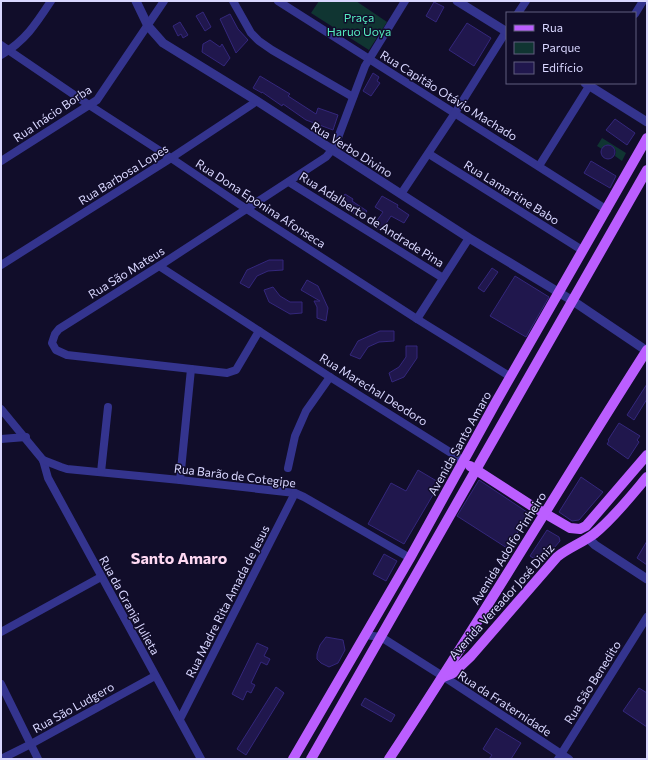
<svg xmlns="http://www.w3.org/2000/svg" width="648" height="760" font-family="Commissioner,sans-serif">
<style>
.green{fill:#103532}
.building{fill:#20174d;stroke:#34277c}
.lines{fill:none;stroke-linecap:round;stroke-linejoin:round}
.minor{stroke:#34348e;stroke-width:8}
.tertiary{stroke:#34348e;stroke-width:9}
.primary{stroke:#bb5eff;stroke-width:10}
.labels{text-anchor:middle;dominant-baseline:central;stroke-width:3;stroke-linejoin:round;paint-order:stroke}
.park-label{font-size:12px;fill:#55edc0;stroke:#110d2a}
.street-label{font-size:12px;fill:#d9d7ff;stroke:#110d2a}
.district-label{font-size:16px;font-weight:bold;fill:#ffd9f3;stroke:#110d2a}
</style>
<rect width="100%" height="100%" fill="#110d2a"/>
<g class="green">
<path d="M319,1H356L387,22L369,50L311,13Z"/>
<path d="M602,138L626,153L622,161L615,156L616,151L612,146L606,145L602,149L597,146Z"/>
</g>
<g class="building">
<path d="M434,2L444,7L436,22L426,16Z"/>
<path d="M203,12L211,27L205,31L196,16Z"/>
<path d="M230,14L238,29L248,40L236,53L220,19Z"/>
<path d="M180,22L188,35L183,38L181,34L178,36L173,26Z"/>
<path d="M467,23L491,38L474,66L449,50Z"/>
<path d="M210,40L220,47L222,44L230,58L224,66L202,52L203,44Z"/>
<path d="M373,73L379,77L377,81L380,83L371,96L363,91Z"/>
<path d="M260,76L290,94L288,96L316,114L318,108L338,115L333,130L306,120L283,104L282,106L262,92V93L253,88Z"/>
<path d="M615,119L635,133L627,145L606,130Z"/>
<circle cx="608" cy="152" r="7"/>
<path d="M591,161L616,176L610,188L584,173Z"/>
<path d="M345,194L353,199L352,201L367,211L362,218L338,204Z"/>
<path d="M382,196L398,205L397,207L409,215L404,223L391,216L381,231L373,226L383,212L375,207Z"/>
<path d="M269,260H283V270L268,271L257,276L249,288L240,283L247,270Z"/>
<path d="M492,268L498,272L484,292L478,288Z"/>
<path d="M515,276L549,297L526,337L490,316Z"/>
<path d="M307,280L318,286L328,308L326,321L317,318V307L314,301H320L301,290Z"/>
<path d="M273,287L280,296L290,302H302V313L290,314L269,302L264,290Z"/>
<path d="M380,331H394V341L379,342L368,347L360,359L350,355L358,341Z"/>
<path d="M406,346H417V358L404,377L392,382L389,373L399,367L406,357Z"/>
<path d="M647,384V399L634,420L627,415Z"/>
<path d="M619,423L640,436L637,440L639,442L628,459L607,444L609,441L608,440Z"/>
<path d="M418,470L440,483L404,544L368,524L391,483L406,491Z"/>
<path d="M581,477L603,492L579,520L572,521L559,512Z"/>
<path d="M479,480L530,514L507,548L457,516Z"/>
<path d="M547,530L559,537L560,541L541,563L530,556Z"/>
<path d="M647,541V565L637,558Z"/>
<path d="M384,554L397,561L386,581L373,574Z"/>
<path d="M326,637L343,640L345,650L338,663L329,667L321,663L317,659V654L320,645Z"/>
<path d="M257,643L268,648L264,656L270,659L267,665L261,662L251,683L255,685L251,693L247,691L243,700L232,694Z"/>
<path d="M276,687L284,693L246,755L237,749Z"/>
<path d="M639,688L647,693V727L623,711Z"/>
<path d="M365,698L395,715L391,722L361,705Z"/>
<path d="M496,728L521,743L511,759H489L492,755L483,749Z"/>
</g>
<g class="lines">
<g class="minor">
<path d="M233,1L251,33L259,41L272,50L353,97"/>
<path d="M278,1L607,210"/>
<path d="M518,13L526,1"/>
<path d="M635,14L643,1"/>
<path d="M1,45L89,105L171,158L239,204L417,319L511,377"/>
<path d="M1,55C25,41 36,24 51,1"/>
<path d="M429,154L582,250"/>
<path d="M1,161L97,100L164,1"/>
<path d="M539,166L591,83"/>
<path d="M289,182L443,278"/>
<path d="M401,194L455,113L507,30"/>
<path d="M1,265L171,158L257,101"/>
<path d="M159,266L330,377L464,461"/>
<path d="M417,319L469,238"/>
<path d="M259,331L236,370L227,373L67,355L56,350L52,343L55,334L59,329L159,266L326,157L332,150L336,143L365,66L405,1"/>
<path d="M1,409L43,460L48,478L201,759"/>
<path d="M1,439L26,437"/>
<path d="M43,460L61,467L67,469L180,480L295,493L304,497L410,558"/>
<path d="M288,468L295,436L306,411L330,377"/>
<path d="M101,472L108,407"/>
<path d="M180,480L191,369"/>
<path d="M1,632L101,577"/>
<path d="M365,635L381,637L452,682L569,759"/>
<path d="M1,684L38,759"/>
<path d="M180,719L295,493"/>
<path d="M1,759L31,744L155,676"/>
<path d="M558,759L647,617"/>
</g>
<g class="tertiary">
<path d="M136,1L148,26L163,43L257,101L469,238L573,301L647,351"/>
<path d="M457,1L507,32"/>
<path d="M585,83L647,122"/>
<path d="M588,538L595,545L647,579"/>
</g>
<g class="primary">
<path d="M470,466L532,506L570,528L580,529L586,526L647,455"/>
<path d="M443,677L453,673L471,656L557,557C568,548 582,543 594,534C613,519 631,496 647,477"/>
<path d="M293,759L410,558L496,402L647,138"/>
<path d="M311,759L647,170"/>
<path d="M389,759C478,625 560,486 647,350"/>
</g>
</g>
<g class="labels">
<g class="park-label">
<text x="359" y="17">Praça<tspan x="359" dy="14">Haruo Uoya</tspan></text>
</g>
<g class="street-label">
<text transform="translate(449 95) rotate(32)">Rua Capitão Otávio Machado</text>
<text transform="translate(52 113) rotate(-34)">Rua Inácio Borba</text>
<text transform="translate(352 149) rotate(32)">Rua Verbo Divino</text>
<text transform="translate(123 174) rotate(-32)">Rua Barbosa Lopes</text>
<text transform="translate(512 192) rotate(32)">Rua Lamartine Babo</text>
<text transform="translate(261 203) rotate(33)">Rua Dona Eponina Afonseca</text>
<text transform="translate(372 219) rotate(32)">Rua Adalberto de Andrade Pina</text>
<text transform="translate(126 272) rotate(-32)">Rua São Mateus</text>
<text transform="translate(374 389) rotate(32)">Rua Marechal Deodoro</text>
<text transform="translate(459 443) rotate(-61)">Avenida Santo Amaro</text>
<text transform="translate(235 475) rotate(7)">Rua Barão de Cotegipe</text>
<text transform="translate(508 548) rotate(-58)">Avenida Adolfo Pinheiro</text>
<text transform="translate(227 601) rotate(-63)">Rua Madre Rita Amada de Jesus</text>
<text transform="translate(501 601) rotate(-48)">Avenida Vereador José Diniz</text>
<text transform="translate(130 605) rotate(61)">Rua da Granja Julieta</text>
<text transform="translate(592 682) rotate(-58)">Rua São Benedito</text>
<text transform="translate(505 703) rotate(33)">Rua da Fraternidade</text>
<text transform="translate(73 707) rotate(-29)">Rua São Ludgero</text>
</g>
<g class="district-label">
<text x="179" y="557">Santo Amaro</text>
</g>
</g>
<rect width="648" height="760" fill="none" stroke="#d9d7ff" stroke-width="4"/>
<rect x="506" y="12" width="130" height="72" fill="#110d2a" stroke="#615e7f"/>
<rect x="514" y="25" width="20" height="6" fill="#bb5eff" stroke="#615e7f"/>
<text x="542" y="32" font-size="12" fill="#d9d7ff">Rua</text>
<rect x="514" y="42" width="20" height="12" fill="#103532" stroke="#615e7f"/>
<text x="542" y="52" font-size="12" fill="#d9d7ff">Parque</text>
<rect x="514" y="62" width="20" height="12" fill="#20174d" stroke="#615e7f"/>
<text x="542" y="72" font-size="12" fill="#d9d7ff">Edifício</text>
</svg>
